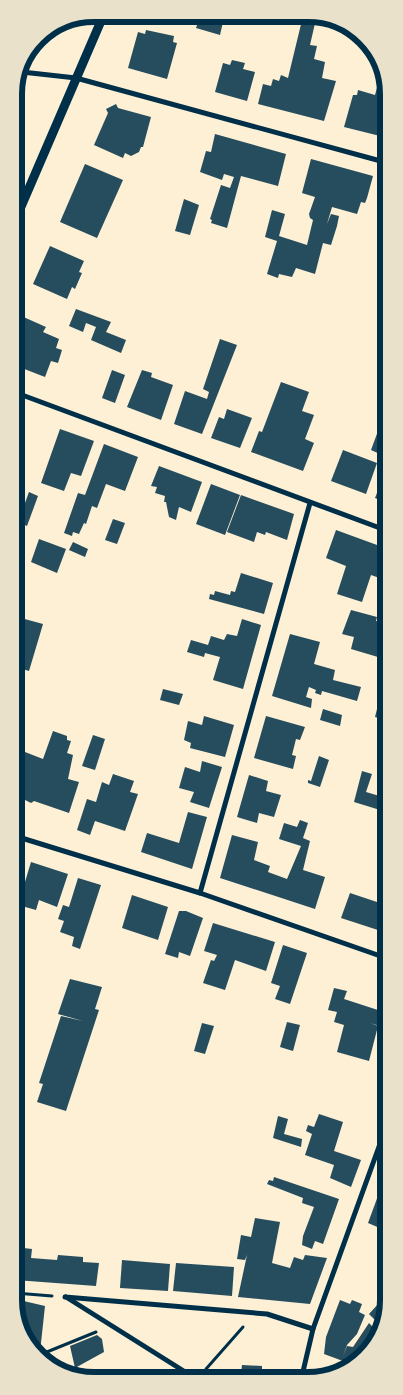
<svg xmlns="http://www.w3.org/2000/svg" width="403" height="1395" font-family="Overpass,sans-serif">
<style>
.building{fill:#264d5e}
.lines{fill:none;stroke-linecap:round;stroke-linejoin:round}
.path{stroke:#003049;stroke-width:3}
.service{stroke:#003049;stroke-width:4}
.minor{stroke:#003049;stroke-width:5}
.tertiary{stroke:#003049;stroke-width:9}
.rim{fill:none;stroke:#003049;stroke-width:6}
</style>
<rect width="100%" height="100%" fill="#fdf0d5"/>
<g class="building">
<path d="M200,16L223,22L220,35L196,28Z"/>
<path d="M303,16L316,19L310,45L317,46L314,59L325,62L322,78L336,81L324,121L258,104L263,84L271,86L273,79L279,81L281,75L288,78Z"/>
<path d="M146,30L174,36L173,42L177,43L167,79L128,68L138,32L145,34Z"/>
<path d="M232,60L245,63L243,69L255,72L247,101L215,92L223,63L230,65Z"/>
<path d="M378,84L388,87V138L344,127L353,95H357L358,90L375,95Z"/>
<path d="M116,104L118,108L151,117L143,147H141L139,152L131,156L125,153L123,158L94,145L108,113L106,109Z"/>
<path d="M215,134L286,154L278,186L241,176L227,228L211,223L212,220L210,219L221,185L230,188L234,177L224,174L222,180L200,172L206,151L211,152Z"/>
<path d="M311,159L373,176L367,198L365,203L361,202L357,214L332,207L327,224L331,214L339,216L337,226L331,245L323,243L315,274L296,268L292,277L279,274L278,278L267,274L277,241L265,237L272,210L285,214L279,236L307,245L313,220L310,218L309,214L315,197L302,193Z"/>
<path d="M85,164L123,180L97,238L60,222Z"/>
<path d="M184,199L199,205L190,235L175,231Z"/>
<path d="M50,246L84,261L79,272L82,273L75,289L72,287L67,299L33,284Z"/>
<path d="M76,309L111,322L106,332L126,340L121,353L91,340L96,327L86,323L83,332L69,326Z"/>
<path d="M19,315L46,327L43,332L59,339L56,348L62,350L58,363L51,361L45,377L14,365V327Z"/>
<path d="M220,339L237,345L202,434L174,424L185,391L207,399L209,392L203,389Z"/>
<path d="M112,370L125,375L115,403L102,398Z"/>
<path d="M142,370L152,373L151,377L173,385L161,420L127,407Z"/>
<path d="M281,382L309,392L302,411L314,415L305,439L314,443L303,471L251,452L259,431L262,432Z"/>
<path d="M227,409L252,418L240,448L211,438L219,417L224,419Z"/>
<path d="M386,418L388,439L382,455L371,450L378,431L381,433Z"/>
<path d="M60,429L94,441L81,476L71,473L64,491L41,483Z"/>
<path d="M104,444L138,457L125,491L106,484L97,508L92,506L86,524L84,523L79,534L73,532L72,536L64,533L78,493L85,495Z"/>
<path d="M343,450L377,463L366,494L331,481Z"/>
<path d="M388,465V503L375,498Z"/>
<path d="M159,466L202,482L191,512L179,507L176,520L169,517L166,502H164L165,496L155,493L157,487L151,486Z"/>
<path d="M211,484L240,495L225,535L196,524Z"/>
<path d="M29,492L38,496L27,526L18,522Z"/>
<path d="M241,495L294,514L287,540L266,532L265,535L257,532L254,542L227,532Z"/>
<path d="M113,519L125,523L117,544L105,540Z"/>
<path d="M336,530L388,549V581L371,575L362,602L337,594L346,566L326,558Z"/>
<path d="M39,539L66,549L57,573L31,562Z"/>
<path d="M73,542L88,549L85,557L69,550Z"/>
<path d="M241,573L273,583L264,614L209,599L210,594L214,595L215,591L230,595L231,591L235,592Z"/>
<path d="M351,610L377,617L376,621L388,624V660L351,649L354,637L342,634Z"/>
<path d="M21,618L43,624L29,671L15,667V639Z"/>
<path d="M242,619L261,625L243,689L213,680L220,657L205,653L204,657L187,652L191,640L208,645L211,636L224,640L227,634L237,636Z"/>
<path d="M290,634L320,642L314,664L335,670L333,680L361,687L357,701L322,691L321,695L315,693L316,690L309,687L306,697L312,699L311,708L272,696Z"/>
<path d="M163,689L183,694L179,705L160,700Z"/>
<path d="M381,693L388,696L386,720L375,717Z"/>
<path d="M323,709L342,715L340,726L320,720Z"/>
<path d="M204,716L234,725L225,757L190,748L191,743L184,740L188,721L202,725Z"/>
<path d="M266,716L305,727L300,740L296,739L292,755L296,756L293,769L254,758Z"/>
<path d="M53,731L67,736V740L71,741L67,753L73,755L68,779L79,782L69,813L34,801L31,803L15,795V760L22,763L25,752L43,759Z"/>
<path d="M93,735L105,739L95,770L82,766Z"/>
<path d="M319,756L329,760L320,787L308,783V780L311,781Z"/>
<path d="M202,761L222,767L209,808L190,802L194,792L179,788L185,767L200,772Z"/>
<path d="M362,771L372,774L366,792L383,797L380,810L354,802Z"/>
<path d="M113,774L134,781L130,792L138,794L125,831L95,821L90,835L77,830L87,799L96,802L102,782L109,785Z"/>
<path d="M249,775L268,781L266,791L281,795L274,817L259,813L257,823L237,817Z"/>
<path d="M188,812L207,817L192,869L141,852L147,833L179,843Z"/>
<path d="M300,820L308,823L303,838L310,841L303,870L325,877L315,909L220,878L232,835L258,842L254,860L270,866L268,872L287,879L301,846L279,839L284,823L297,827Z"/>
<path d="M15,857L21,859L15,877Z"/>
<path d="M31,862L68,874L57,907L39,900L36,910L18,905Z"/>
<path d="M78,878L101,885L80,949L72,946L74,937L60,932L64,921L58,919L63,905L69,907Z"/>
<path d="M350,893L389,906V917L384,932L341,918Z"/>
<path d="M132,895L168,907L158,940L122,928Z"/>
<path d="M179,911H186L203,918L190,956L179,952L178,958L165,954Z"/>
<path d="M213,923L275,942L266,971L235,960L225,990L203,983L211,960L214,961L217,955L204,951Z"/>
<path d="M283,945L307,953L290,1004L275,999L280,986L271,983Z"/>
<path d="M70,979L102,987L95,1009L99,1010L66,1111L37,1102L43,1084L39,1083L61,1016L83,1021L58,1014Z"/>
<path d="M334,988L347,991L344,999L381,1011L389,990V1029L370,1023L378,1026L369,1061L337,1052L344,1025L334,1022L337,1012L328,1010Z"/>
<path d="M287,1022L300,1025L293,1051L280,1047Z"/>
<path d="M202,1023L214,1026L205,1054L194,1051Z"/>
<path d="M319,1114L343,1122L334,1151L361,1160L351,1187L330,1178L334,1165L305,1155L312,1134L306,1131L308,1125L314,1127Z"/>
<path d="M278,1116L288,1119L284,1134L302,1139L301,1147L273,1138Z"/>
<path d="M386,1174L389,1175V1232L368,1223Z"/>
<path d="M274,1177L339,1199L323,1244L315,1241L312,1249L302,1245L303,1236L314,1207L302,1203L303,1198L267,1184L269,1180L273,1181Z"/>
<path d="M255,1218L280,1222L272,1263L290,1268L294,1257L303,1260L305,1255L327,1258L310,1304L238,1297L247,1255L245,1260L237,1259L241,1235L251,1237Z"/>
<path d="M15,1247L32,1249L31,1258L57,1260L58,1255L83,1257V1262L99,1263L96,1286L15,1280Z"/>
<path d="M122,1260L170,1264L168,1291L120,1288Z"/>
<path d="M176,1263L234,1267L232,1296L173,1291Z"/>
<path d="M15,1299L45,1306L40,1352L35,1354L23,1331L24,1309H15Z"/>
<path d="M340,1300L350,1304L352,1300L362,1304L359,1312L365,1315L357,1334L347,1345L343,1356L347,1346L353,1347L369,1323L374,1328L386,1314L369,1354L359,1347L351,1364L324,1354L326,1337Z"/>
<path d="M384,1301L389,1306L375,1320L369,1314L379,1303L381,1304Z"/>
<path d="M97,1335L102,1339L104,1352L75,1368L70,1346Z"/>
<path d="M242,1365L262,1366V1375L241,1374Z"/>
</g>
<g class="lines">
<g class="path">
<path d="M15,1293L52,1296"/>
<path d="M37,1356L96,1332"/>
<path d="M206,1369L243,1327"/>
</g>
<path class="service" d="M177,1380L178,1368"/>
<g class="minor">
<path d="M22,72L76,78L388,163"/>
<path d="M14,392L388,531"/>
<path d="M15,836L200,893L389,959"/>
<path d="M200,893L310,503"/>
<path d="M65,1297L267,1314L313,1329"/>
<path d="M66,1297L198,1380"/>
<path d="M301,1380L313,1329L389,1119"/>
</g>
<path class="tertiary" d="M14,223L104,14"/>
</g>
<path d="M0 0H403V1395H0ZM94 22H308A72 72 0 0 1 380 94V1300A72 72 0 0 1 308 1372H94A72 72 0 0 1 22 1300V94A72 72 0 0 1 94 22Z" fill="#e9e1ca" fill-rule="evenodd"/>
<path class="rim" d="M94 22H308A72 72 0 0 1 380 94V1300A72 72 0 0 1 308 1372H94A72 72 0 0 1 22 1300V94A72 72 0 0 1 94 22Z"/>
</svg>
